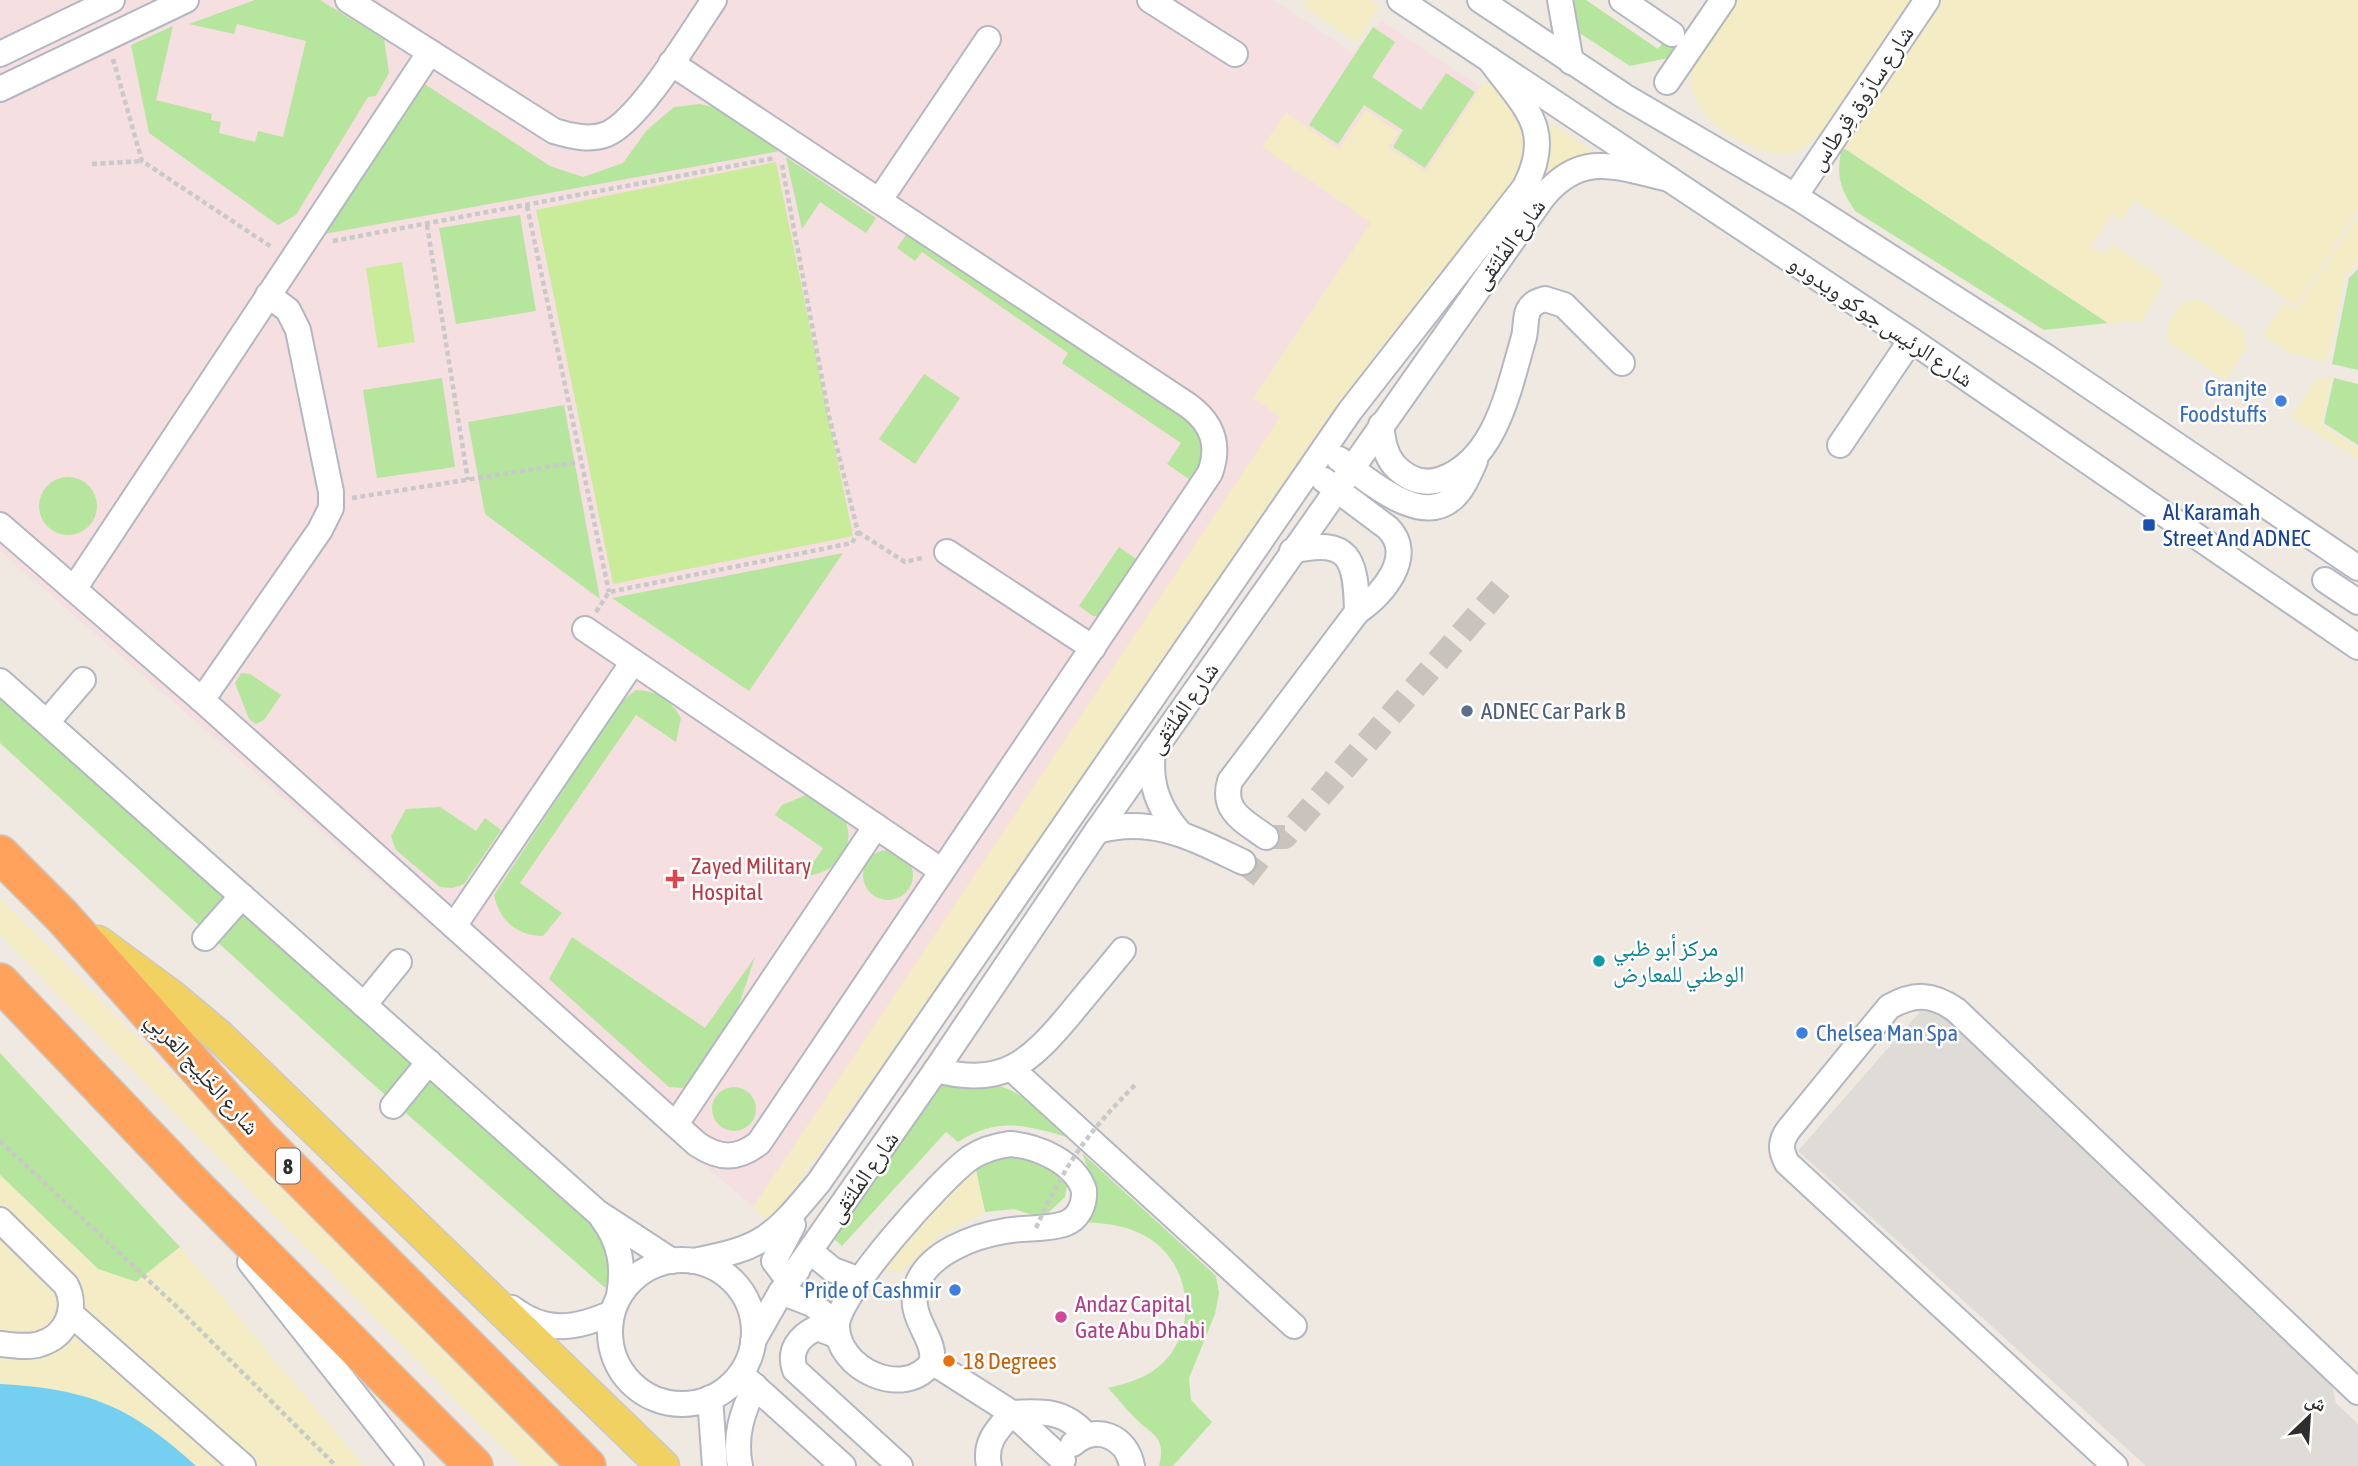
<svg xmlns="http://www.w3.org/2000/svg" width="2358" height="1466" font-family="'Asap Condensed','Noto Naskh Arabic',sans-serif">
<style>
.medical{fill:#f5dfe0}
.green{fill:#b6e59e}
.sand{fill:#f3ecc5}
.pitch{fill:#c9ec9a}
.plaza{fill:#dfdcd8}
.water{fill:#75cff0}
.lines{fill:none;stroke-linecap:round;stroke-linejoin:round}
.minor-tunnel{stroke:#c8c4bd;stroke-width:24;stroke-dasharray:24 12;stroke-linecap:butt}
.minor-casing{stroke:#b4b7c1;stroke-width:28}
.major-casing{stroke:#c9c9c9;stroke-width:35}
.highway-casing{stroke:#c9c9c9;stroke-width:40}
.path{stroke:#c9c9c9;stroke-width:4.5;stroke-dasharray:5 3.5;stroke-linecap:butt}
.minor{stroke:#fff;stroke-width:24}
.major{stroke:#f2d163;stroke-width:32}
.highway{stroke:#ffa35c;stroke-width:37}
.path-bridge{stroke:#c9c9c9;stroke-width:4.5;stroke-dasharray:5 3.5;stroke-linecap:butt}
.shop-dot{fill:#3f7fe0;stroke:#fff;stroke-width:2.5}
.transit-dot{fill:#1a4fb4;stroke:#fff;stroke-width:2.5}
.service-dot{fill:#5c6f8a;stroke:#fff;stroke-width:2.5}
.health-dot{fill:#e0444e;stroke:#fff;stroke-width:2.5}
.culture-dot{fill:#0f9aa8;stroke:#fff;stroke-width:2.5}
.hotel-dot{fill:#d1479c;stroke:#fff;stroke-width:2.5}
.food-dot{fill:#e8710a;stroke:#fff;stroke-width:2.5}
.labels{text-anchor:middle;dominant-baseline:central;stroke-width:5;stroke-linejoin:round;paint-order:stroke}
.shield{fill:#fff;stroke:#6d6d6d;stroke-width:2}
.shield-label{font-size:21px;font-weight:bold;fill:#2e2e2e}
.street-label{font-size:23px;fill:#2e2e2e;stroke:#fff}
.shop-label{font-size:23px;fill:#366cbe;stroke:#fff;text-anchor:end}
.transit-label{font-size:23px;fill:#164399;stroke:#fff;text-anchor:start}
.service-label{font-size:23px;fill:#4e5e75;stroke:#fff;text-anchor:start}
.health-label{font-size:23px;fill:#be3a42;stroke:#fff;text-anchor:start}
.culture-label{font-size:23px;fill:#0d838f;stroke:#fff;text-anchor:start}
.hotel-label{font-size:23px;fill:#b23c85;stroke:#fff;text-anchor:start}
.food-label{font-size:23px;fill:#c56008;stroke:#fff;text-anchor:start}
</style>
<rect width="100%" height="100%" fill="#efe9e1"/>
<path class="medical" d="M0,0H1273L1353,53L1381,21L1499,99L753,1207L0,551Z"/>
<g class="green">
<path d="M255,0H320L384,39L389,73L376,96L368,97L296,215L278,225L149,133L131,45L173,26L156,100L212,114L211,120L221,122L219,133L255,142L258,131L283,137L306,41L237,24L234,34L189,24Z"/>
<path d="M1570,0H1586L1658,49L1669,35L1679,42L1668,58L1630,66L1578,32Z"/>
<path d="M1373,27L1395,42L1372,77L1421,110L1446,73L1475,92L1425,168L1393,147L1403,130L1364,105L1338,144L1309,125Z"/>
<path d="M423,83L550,166L583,177L623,163L647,130L674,107L700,104L729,111L780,151L324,234Z"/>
<path d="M1842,147L2108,323L2044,330L1855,211C1839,187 1836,175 1842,147Z"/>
<path d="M786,157L876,218L866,233L820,202L802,229Z"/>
<path d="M520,215L536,311L456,324L439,228Z"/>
<path d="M910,229L1207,433L1199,486L1167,464L1181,443L1062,363L1068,353L922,252L915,261L897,248Z"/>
<path d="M2358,269V370L2332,364L2349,278Z"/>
<path d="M924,374L960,398L915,464L879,439Z"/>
<path d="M442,378L455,467L377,478L363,390Z"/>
<path d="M2334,378L2358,384V445L2324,423Z"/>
<path d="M564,405L600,599L485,514L468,422Z"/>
<circle cx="68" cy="506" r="29"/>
<path d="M1119,547L1143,564L1103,617L1093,616L1079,606Z"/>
<path d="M843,553L749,691L612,598Z"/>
<path d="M241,673L250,674L281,695L264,720L256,724L249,719L235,683Z"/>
<path d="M0,689L603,1225L625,1263L609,1288L604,1287L366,1078L0,743Z"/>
<path d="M636,690C657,691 670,699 681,718L676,742L636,715L520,883L562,913L543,936C516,935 500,921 494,895L621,702Z"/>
<path d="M806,795C863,800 863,872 804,876L823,848L775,815L782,805Z"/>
<path d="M440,807L476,831L485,818L501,830L464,884L453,888L440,887L396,850L391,836L406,809Z"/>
<circle cx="888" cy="875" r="25"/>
<path d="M572,937L705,1028L755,957L731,1029L692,1084L682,1088L669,1087L549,979Z"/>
<path d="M0,1053L180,1247L136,1282L98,1269L0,1175Z"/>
<path d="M981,1082C1023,1088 1038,1109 1067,1137C1024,1125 998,1117 958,1142L946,1132L842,1246L834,1239L943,1084Z"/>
<circle cx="734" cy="1109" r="22"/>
<path d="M1000,1147L1069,1175L1065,1197L1048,1213L1036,1216L1014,1209L985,1212L975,1166Z"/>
<path d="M1082,1153L1216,1276L1219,1293L1215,1314L1189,1378L1191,1400L1212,1422L1173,1466H1159C1167,1435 1151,1435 1134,1417C1125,1408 1117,1397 1108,1388C1124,1384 1139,1380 1153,1371C1195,1343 1196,1277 1158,1245C1133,1223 1098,1222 1067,1222L1092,1179Z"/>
</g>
<g class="sand">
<path d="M1307,0H1371L1380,6L1356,43L1303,6Z"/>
<path d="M1733,0H2358V209L2296,305L2135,200L2122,220L2111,214L2091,246L2104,255L2112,244L2162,277L2161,289L2142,321L2108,323L1820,132C1812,140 1806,149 1795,152C1759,162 1684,117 1691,75C1695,47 1718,22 1733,0Z"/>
<path d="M1485,81L1526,108L1529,158L770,1222L753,1207L1280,417L1253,398L1371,223L1262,147L1286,113L1339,149L1366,110L1399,133L1388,147L1426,172Z"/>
<path d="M1551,123L1592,151L1544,174Z"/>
<path d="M2358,215V262L2345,275L2327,363L2288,352L2263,336L2283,302L2296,309Z"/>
<path d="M2199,300L2242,328L2246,349L2226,380L2168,342L2167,326L2182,303Z"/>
<path d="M2331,378L2321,425L2358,449V459L2291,417L2316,379Z"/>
<path d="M0,898L499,1405L562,1466H523L480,1425L0,935Z"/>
<path d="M975,1166L985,1212L937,1237L902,1272L869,1269Z"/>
<path d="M0,1175L98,1269L136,1282L180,1247L364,1466H196C130,1406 89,1389 0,1384Z"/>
</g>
<g class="pitch">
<path d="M776,162L853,536L613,584L536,210Z"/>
<path d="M402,262L415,342L378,348L366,268Z"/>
</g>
<path class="plaza" d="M1931,999L2329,1372L2336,1403L2358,1424V1466H2146L1798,1151Z"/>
<path class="water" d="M0,1384C89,1389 130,1406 196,1466H0Z"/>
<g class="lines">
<g class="minor-tunnel">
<path d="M1266,837H1285L1508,580"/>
<path d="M1243,862L1261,876"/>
</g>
<g class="minor-casing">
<g id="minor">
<path d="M348,0L554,131C571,136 590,141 607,134C640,120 692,32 714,0"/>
<path d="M1150,0L1235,54"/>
<path d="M1400,0L1911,340L2358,647"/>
<path d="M1480,0L1624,96L1795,196L2045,356L2358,568"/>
<path d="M1560,0L1571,62"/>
<path d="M1622,0L1672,34"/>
<path d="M0,54L112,0"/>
<path d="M1667,82L1723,0"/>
<path d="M0,89L186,0"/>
<path d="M1795,196L1927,0"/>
<path d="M879,201L988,39"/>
<path d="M1381,425C1383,439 1384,453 1394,465C1407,479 1423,486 1442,479C1497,459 1509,387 1524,337C1526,328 1525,319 1528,311C1532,303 1538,301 1545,299L1564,305L1622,363"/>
<path d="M1840,445L1911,340"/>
<path d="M1339,459C1367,479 1420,528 1453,498C1463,489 1469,474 1475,461"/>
<path d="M0,525L202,700L697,1144C719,1159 737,1160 759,1143L1210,473C1220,445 1213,424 1189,406L671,63"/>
<path d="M1292,551C1350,537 1356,559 1357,612"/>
<path d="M947,552L1093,648"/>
<path d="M2325,580L2358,602"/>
<path d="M74,589L430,52"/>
<path d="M585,629L942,871"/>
<path d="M0,681L597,1212L672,1261"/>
<path d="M202,700L320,530L331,508V492L298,330L288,310L268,295"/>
<path d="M47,722L83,680"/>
<path d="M1153,751C1149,783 1158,808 1179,832"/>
<path d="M1097,831C1153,815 1194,839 1243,862"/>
<path d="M1266,837C1244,821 1221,811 1230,781L1357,612C1383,594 1416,556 1388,528L1324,480"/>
<path d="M454,926L633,662"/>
<path d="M205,938L242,896"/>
<path d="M364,1005L399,962"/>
<path d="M1012,1069L1294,1326"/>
<path d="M936,1070C1003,1088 1030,1062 1071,1013C1088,992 1106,971 1123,950"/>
<path d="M393,1106L429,1062"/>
<path d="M676,1124L876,826"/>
<path d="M1010,1144C1037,1146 1075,1162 1084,1190C1085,1204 1079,1219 1064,1224C1046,1230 1024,1227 1005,1231C974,1236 928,1253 917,1285C906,1318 936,1336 932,1362C905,1401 836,1369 837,1325C839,1292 941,1179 970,1158C982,1150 995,1146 1010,1144Z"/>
<path d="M602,1218C621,1243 624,1267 619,1296"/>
<path d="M0,1220L66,1285C78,1308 67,1336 40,1344C28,1348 13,1345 0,1344"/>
<path d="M793,1225L774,1261L783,1273L797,1271"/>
<path d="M811,1252L833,1270L860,1280"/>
<circle cx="682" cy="1332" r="72"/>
<path d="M693,1261C765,1248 774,1236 819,1182L1350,411L1525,187C1555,128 1524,107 1490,60"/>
<path d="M250,1262L411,1466"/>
<path d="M781,1292L812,1304L837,1324"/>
<path d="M512,1308C546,1334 575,1329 612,1313"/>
<path d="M70,1313L243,1466"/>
<path d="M838,1336L817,1328C799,1336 788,1351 795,1370L900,1466"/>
<path d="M753,1341L781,1292L936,1070L1097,831L1543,197C1582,150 1617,167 1669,179"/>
<path d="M932,1362L1012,1413L1063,1460"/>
<path d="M741,1374L843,1466"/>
<path d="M710,1398L715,1466"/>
<path d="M1073,1444C1096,1423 1127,1437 1132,1466"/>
<path d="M740,1466C734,1437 742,1412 755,1386"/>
<path d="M989,1466C984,1442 997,1430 1012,1413C1042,1411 1065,1410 1086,1435"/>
<path d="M2115,1466L1787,1163C1780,1150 1780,1141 1789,1129L1889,1007C1914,993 1932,993 1956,1010L2358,1392"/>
</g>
</g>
<g class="major-casing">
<path id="major" d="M98,942L170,995L219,1036L663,1466"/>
</g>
<g class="highway-casing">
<g id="highway">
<path d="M0,854L62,916L260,1138L587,1466"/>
<path d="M0,982L194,1185L474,1466"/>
</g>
</g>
<g class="path">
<path d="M113,59L142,161L273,248"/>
<path d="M92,164L142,161"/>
<path d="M527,206L609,592"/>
<path d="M427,225L468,480"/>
<path d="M333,241L775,158"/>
<path d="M352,498L579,462"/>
<path d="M858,532L905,562L925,557"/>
<path d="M596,612L609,592L852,543L858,532L829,416L782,165"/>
<path d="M0,1141L178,1308L336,1466"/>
</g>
<use href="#minor" class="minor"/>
<use href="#major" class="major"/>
<use href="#highway" class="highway"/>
<path class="path-bridge" d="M1036,1228C1065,1164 1087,1133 1137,1083"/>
</g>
<g class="shop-dot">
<circle cx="2281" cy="401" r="7"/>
<circle cx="1802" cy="1033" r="7"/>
<circle cx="955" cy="1290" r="7"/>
</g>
<rect class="transit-dot" x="2142" y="518" width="14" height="14" rx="3.5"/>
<circle class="service-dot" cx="1467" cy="711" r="7"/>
<path class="health-dot" d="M671.5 868.5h7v7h7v7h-7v7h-7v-7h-7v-7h7z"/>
<circle class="culture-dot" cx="1599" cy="961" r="7"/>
<circle class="hotel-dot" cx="1061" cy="1317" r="7"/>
<circle class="food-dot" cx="949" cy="1361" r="7"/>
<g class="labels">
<rect class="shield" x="276" y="1148.5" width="24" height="35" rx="5"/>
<g class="shield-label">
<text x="288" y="1166">8</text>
</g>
<g class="street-label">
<text transform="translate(1861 98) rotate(-56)">شارع سارُوق قِرطاس</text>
<text transform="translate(1509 244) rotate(-54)">شارع المُلتَقى</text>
<text transform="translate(1881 321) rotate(34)">شارع الرئيس جوكو ويدودو</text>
<text transform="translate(1183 708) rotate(-55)">شارع المُلتَقى</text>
<text transform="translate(203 1073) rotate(48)">شارع الخَلِيج العَربِي</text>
<text transform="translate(863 1177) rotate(-55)">شارع المُلتَقى</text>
</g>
<g class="shop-label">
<text x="2267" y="388">Granjte<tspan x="2267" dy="26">Foodstuffs</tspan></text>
<text x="1816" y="1033" text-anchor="start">Chelsea Man Spa</text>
<text x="941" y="1290">Pride of Cashmir</text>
</g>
<g class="transit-label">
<text x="2163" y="512">Al Karamah<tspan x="2163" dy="26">Street And ADNEC</tspan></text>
</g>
<g class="service-label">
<text x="1481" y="711">ADNEC Car Park B</text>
</g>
<g class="health-label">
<text x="691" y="866">Zayed Military<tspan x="691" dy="26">Hospital</tspan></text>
</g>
<g class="culture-label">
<text x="1613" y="948">مركز أبو ظبي<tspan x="1613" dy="26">الوطني للمعارض</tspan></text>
</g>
<g class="hotel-label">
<text x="1075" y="1304">Andaz Capital<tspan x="1075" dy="26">Gate Abu Dhabi</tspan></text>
</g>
<g class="food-label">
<text x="963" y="1361">18 Degrees</text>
</g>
</g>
<g transform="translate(2309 1417) rotate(25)" stroke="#ffffff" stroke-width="5" paint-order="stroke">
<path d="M0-5L12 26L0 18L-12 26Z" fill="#2e2e2e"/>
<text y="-10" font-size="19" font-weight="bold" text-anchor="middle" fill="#2e2e2e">ش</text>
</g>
</svg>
